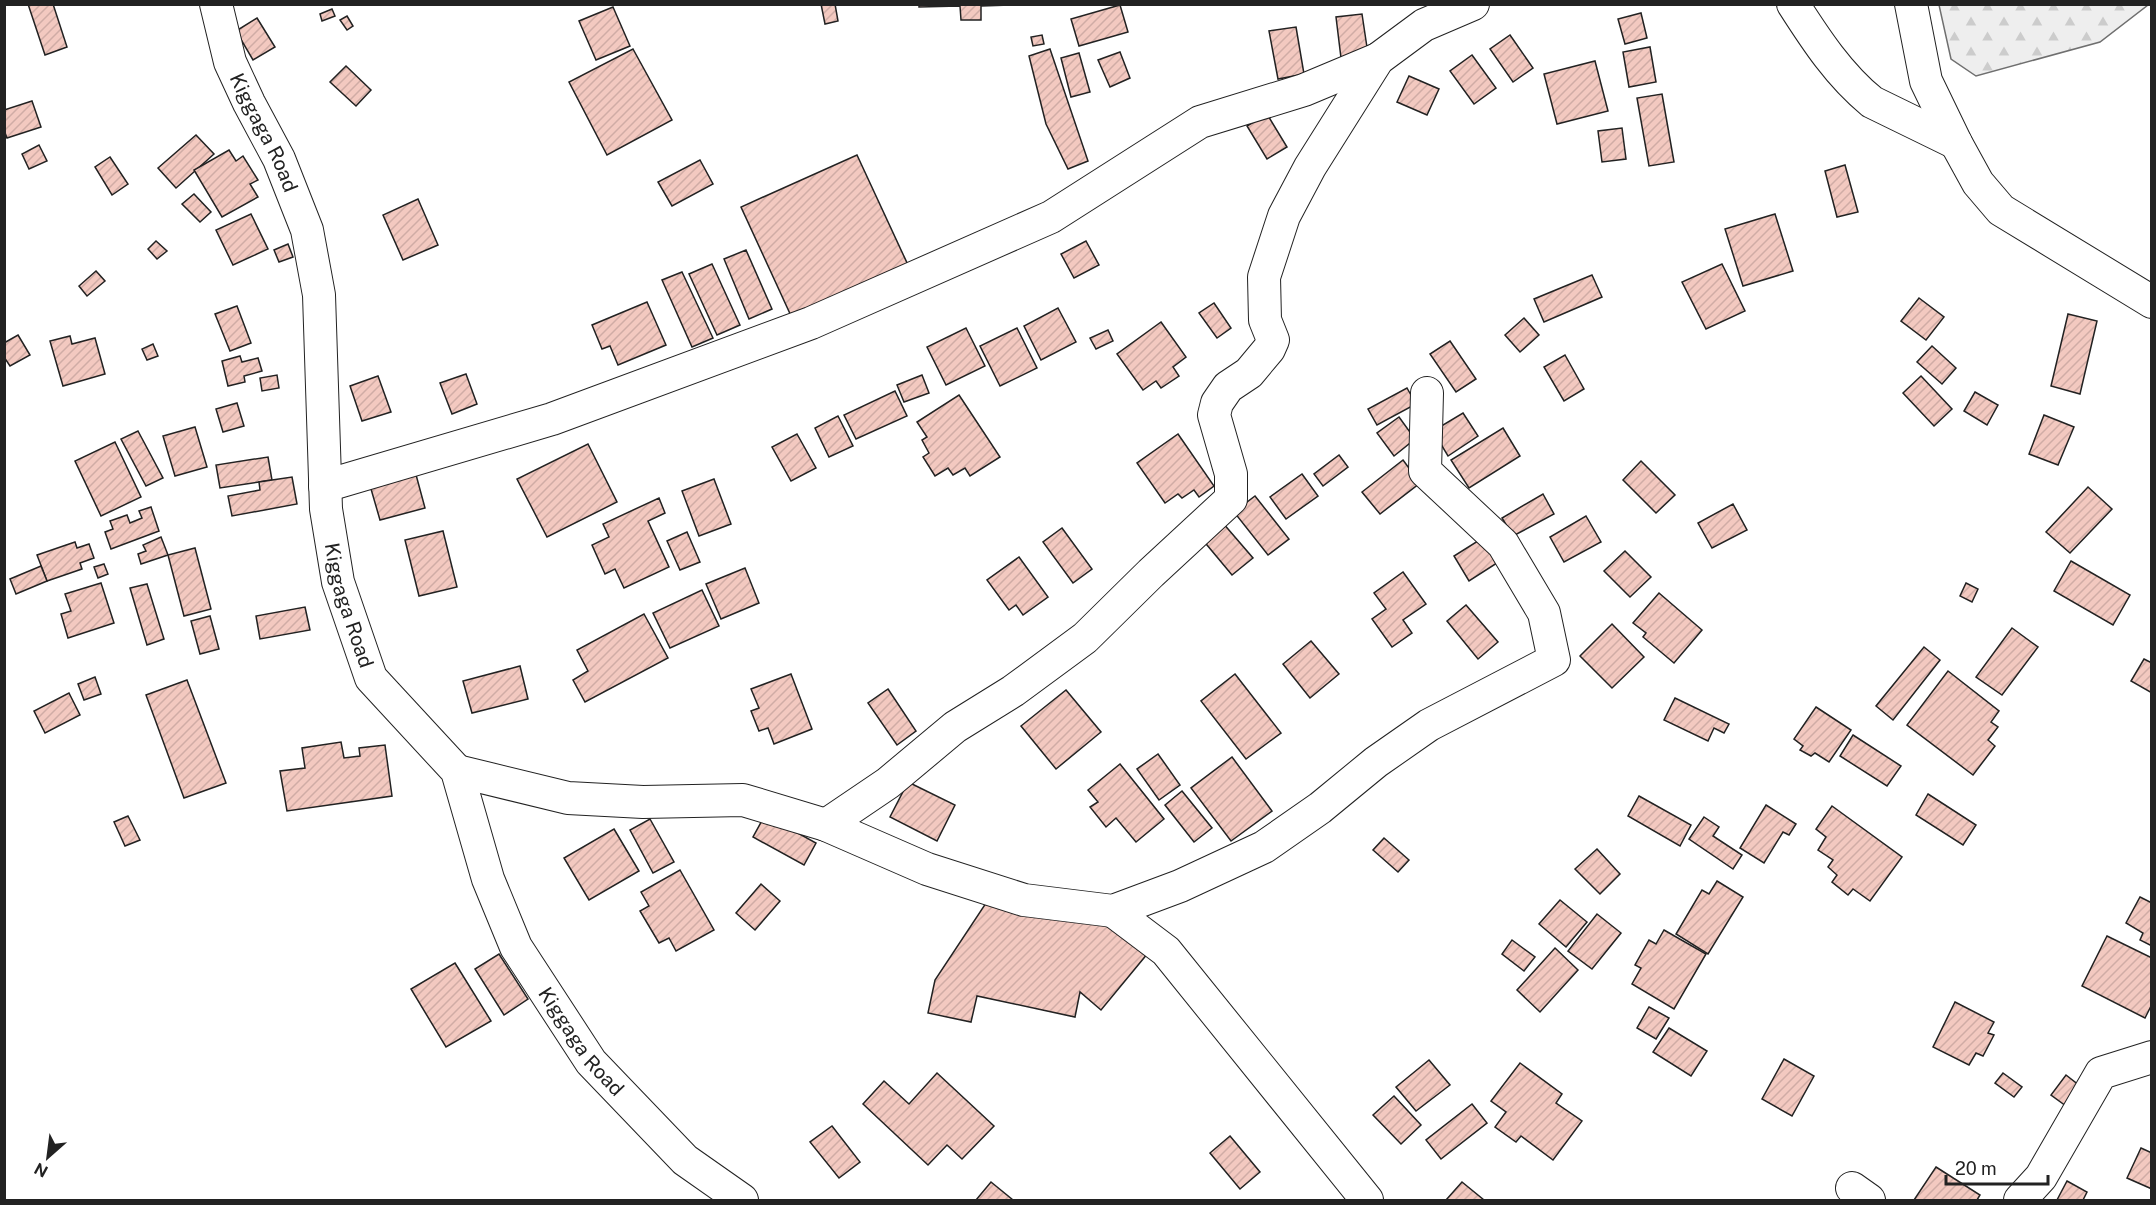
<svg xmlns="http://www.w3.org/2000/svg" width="2156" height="1205" font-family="'Public Sans',sans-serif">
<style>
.forest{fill:url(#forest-firs);stroke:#6f6f6f;stroke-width:1.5}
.building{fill:url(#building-hatch);stroke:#222;stroke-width:1.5}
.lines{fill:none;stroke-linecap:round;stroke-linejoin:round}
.street-casing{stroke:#222;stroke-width:34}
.street{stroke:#fff;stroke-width:32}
.labels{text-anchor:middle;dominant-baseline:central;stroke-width:4.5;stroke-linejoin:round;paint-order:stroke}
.street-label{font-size:20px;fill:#222;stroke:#fff}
</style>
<defs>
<pattern id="forest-firs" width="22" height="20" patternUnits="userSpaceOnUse" patternTransform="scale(1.5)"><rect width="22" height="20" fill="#eee"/><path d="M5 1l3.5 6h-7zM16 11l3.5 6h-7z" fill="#ccc"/></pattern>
<pattern id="building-hatch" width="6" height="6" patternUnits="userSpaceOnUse" patternTransform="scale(1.5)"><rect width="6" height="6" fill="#f3c9c0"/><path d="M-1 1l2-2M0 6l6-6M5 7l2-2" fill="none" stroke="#d0aca5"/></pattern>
</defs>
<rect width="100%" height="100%" fill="#fff"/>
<path class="forest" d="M1939,5V4L2148,5L2100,42L1976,76L1951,59Z"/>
<g class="building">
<path d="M28,4H53L67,47L45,55Z"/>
<path d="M821,4H835L838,21L825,24Z"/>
<path d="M919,4H1010V5L981,6V20H961L960,6L919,7Z"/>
<path d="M1120,5L1128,32L1079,46L1071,19Z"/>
<path d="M613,7L630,46L596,60L579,21Z"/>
<path d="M332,9L335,16L322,21L320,14Z"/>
<path d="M1641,13L1647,38L1625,44L1618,19Z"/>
<path d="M1362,14L1368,54L1341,58L1336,17Z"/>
<path d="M347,16L353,26L347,30L340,20Z"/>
<path d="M257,18L275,47L253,60L236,31Z"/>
<path d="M1296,27L1304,74L1278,79L1269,31Z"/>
<path d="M1042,35L1044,44L1033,46L1031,37Z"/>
<path d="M1510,35L1533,68L1513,82L1490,49Z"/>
<path d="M1650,47L1656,82L1629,87L1623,52Z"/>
<path d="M633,49L672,120L607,155L569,82Z"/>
<path d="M1050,49L1088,161L1068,169L1046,124L1029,56Z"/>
<path d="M1120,52L1130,78L1110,87L1098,60Z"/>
<path d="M1079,53L1090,92L1071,97L1061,58Z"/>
<path d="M1472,55L1496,88L1474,104L1450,71Z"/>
<path d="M1595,61L1608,111L1557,124L1544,74Z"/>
<path d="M346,66L371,90L356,106L330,82Z"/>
<path d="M1409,76L1439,89L1427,115L1397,102Z"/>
<path d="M1662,94L1674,162L1649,166L1637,98Z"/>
<path d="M32,101L41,127L7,138L4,130V110Z"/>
<path d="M1267,114L1287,147L1267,159L1247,126Z"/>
<path d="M1622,128L1626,159L1602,162L1598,131Z"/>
<path d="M196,135L214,154L176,188L158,168Z"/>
<path d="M39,145L47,161L29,169L22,154Z"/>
<path d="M229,150L236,161L243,156L258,180L250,184L258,197L222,217L194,170Z"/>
<path d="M857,155L908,265L792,318L741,207Z"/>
<path d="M110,157L128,184L112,195L95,167Z"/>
<path d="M700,160L713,184L672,206L658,182Z"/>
<path d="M1845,165L1858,212L1837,217L1825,171Z"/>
<path d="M194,194L211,212L200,222L182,204Z"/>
<path d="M418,199L438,245L403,260L383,215Z"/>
<path d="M251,214L268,249L233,265L216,230Z"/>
<path d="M1775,214L1793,271L1743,286L1725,229Z"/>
<path d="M156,241L167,251L157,259L148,249Z"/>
<path d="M1086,241L1099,265L1074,278L1061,254Z"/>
<path d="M288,244L293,257L279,262L274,250Z"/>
<path d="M746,250L772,309L749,319L724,259Z"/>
<path d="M712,264L740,325L717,335L689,274Z"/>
<path d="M1722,264L1745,311L1706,329L1682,282Z"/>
<path d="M96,271L105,281L87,296L79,286Z"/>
<path d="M682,272L713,338L692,347L662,280Z"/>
<path d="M1592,275L1602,297L1544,322L1534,299Z"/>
<path d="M1919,298L1944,317L1926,340L1901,321Z"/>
<path d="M647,302L666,345L618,365L610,346L602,349L592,325Z"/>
<path d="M1214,303L1231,328L1217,338L1199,313Z"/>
<path d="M237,306L251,343L230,351L215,314Z"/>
<path d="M1058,308L1076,342L1041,360L1024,326Z"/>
<path d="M2068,314L2097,321L2080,394L2051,386Z"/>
<path d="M1524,318L1539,335L1520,352L1505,335Z"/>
<path d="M1161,322L1186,357L1173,367L1179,376L1161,388L1156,381L1143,390L1117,354Z"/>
<path d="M966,328L985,366L946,385L927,347Z"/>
<path d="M1017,328L1037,368L1000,386L980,346Z"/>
<path d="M1108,330L1113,341L1096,349L1090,338Z"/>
<path d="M18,335L30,355L10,366L4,357V343Z"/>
<path d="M70,336L72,344L95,338L105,374L63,386L50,341Z"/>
<path d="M1450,341L1476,379L1456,392L1430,354Z"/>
<path d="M153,344L158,356L147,360L142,349Z"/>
<path d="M1932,346L1956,368L1942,384L1917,362Z"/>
<path d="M1565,355L1584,389L1564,401L1544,367Z"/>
<path d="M240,356L242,362L258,358L262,371L244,376L245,382L228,386L222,361Z"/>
<path d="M466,374L477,404L452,414L440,383Z"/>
<path d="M277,375L279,388L262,391L260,378Z"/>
<path d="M922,375L929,393L904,402L897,385Z"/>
<path d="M378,376L391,412L362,421L350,386Z"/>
<path d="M1921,376L1952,409L1934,426L1903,393Z"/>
<path d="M1407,388L1416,404L1377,425L1368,409Z"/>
<path d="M895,391L907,416L856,439L844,415Z"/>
<path d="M1975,392L1998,405L1987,425L1964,411Z"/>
<path d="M959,395L1000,457L970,476L965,468L953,475L948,468L935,476L923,457L929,453L922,440L927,437L917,422Z"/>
<path d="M237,403L244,426L223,432L216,409Z"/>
<path d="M1463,413L1478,436L1448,456L1433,431Z"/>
<path d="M2044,415L2074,427L2058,465L2029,454Z"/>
<path d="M838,416L853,446L829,457L815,428Z"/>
<path d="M1399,417L1415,439L1394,456L1377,433Z"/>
<path d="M195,427L207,467L175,476L163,436Z"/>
<path d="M1503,428L1520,456L1469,488L1451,460Z"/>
<path d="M138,431L163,478L146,486L121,439Z"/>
<path d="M797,434L816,468L791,481L772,447Z"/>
<path d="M1178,434L1214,486L1199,497L1194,490L1182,498L1178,494L1165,503L1137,463Z"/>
<path d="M115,442L141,497L101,516L75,461Z"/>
<path d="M588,444L617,502L547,537L517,479Z"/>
<path d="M1339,455L1348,467L1323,486L1314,474Z"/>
<path d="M268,457L272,480L220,488L216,465Z"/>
<path d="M1403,460L1420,483L1380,514L1362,492Z"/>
<path d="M1641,461L1675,495L1656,513L1623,480Z"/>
<path d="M415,471L425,508L380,520L369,482Z"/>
<path d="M1302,474L1318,496L1286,519L1270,497Z"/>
<path d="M292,477L297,504L232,516L228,496L260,490L259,482Z"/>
<path d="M714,479L731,524L699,536L682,491Z"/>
<path d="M2088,487L2112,509L2070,553L2046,532Z"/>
<path d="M1543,494L1554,514L1513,536L1502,518Z"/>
<path d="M1255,496L1289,539L1268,555L1234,512Z"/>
<path d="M659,498L665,513L648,521L669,567L624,588L615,569L605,574L592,545L609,537L603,524Z"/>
<path d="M1733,504L1747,530L1712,548L1698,523Z"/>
<path d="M151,507L159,531L111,549L105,532L113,529L110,521L127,515L130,523L142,518L139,511Z"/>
<path d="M1586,516L1601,542L1564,562L1550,537Z"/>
<path d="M1222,522L1253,558L1232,575L1202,539Z"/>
<path d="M1062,528L1092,569L1073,583L1043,542Z"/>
<path d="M443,531L457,587L419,596L405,540Z"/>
<path d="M687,532L700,562L680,570L667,541Z"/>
<path d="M161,537L168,555L141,564L138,554L146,551L143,545Z"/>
<path d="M1481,539L1497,563L1469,581L1454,556Z"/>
<path d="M75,542L77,548L89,544L94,558L80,563L82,569L47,581L37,555Z"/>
<path d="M195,548L211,609L184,616L168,555Z"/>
<path d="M1625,551L1651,577L1630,597L1604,571Z"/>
<path d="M1019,557L1048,597L1023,615L1016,605L1009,610L987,580Z"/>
<path d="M2071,561L2130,595L2113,625L2054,591Z"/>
<path d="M104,564L108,574L98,578L94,567Z"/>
<path d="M41,566L47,581L16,594L10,579Z"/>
<path d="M745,568L759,603L721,619L706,584Z"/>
<path d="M1403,572L1426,604L1403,620L1412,633L1392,647L1372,619L1386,609L1374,593Z"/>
<path d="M101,583L114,623L68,638L61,614L71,611L65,594Z"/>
<path d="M1966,583L1978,589L1972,602L1960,596Z"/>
<path d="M147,584L164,639L147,645L130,588Z"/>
<path d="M702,590L719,626L670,648L653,613Z"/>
<path d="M1659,593L1702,630L1674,663L1643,637L1646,633L1633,623Z"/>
<path d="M1466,605L1498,642L1478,659L1447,621Z"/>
<path d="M305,607L310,630L260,639L256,616Z"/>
<path d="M644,614L668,658L585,702L573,680L588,671L577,650Z"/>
<path d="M210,616L219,649L200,654L191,621Z"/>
<path d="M1612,624L1644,657L1612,688L1580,656Z"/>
<path d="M2012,628L2038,647L2002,695L1976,677Z"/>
<path d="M1311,641L1339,674L1310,698L1283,664Z"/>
<path d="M1924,647L1940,660L1893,720L1876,706Z"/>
<path d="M2144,659L2152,663V693L2131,681Z"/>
<path d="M520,666L528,699L472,713L463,681Z"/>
<path d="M1948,671L1999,711L1991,722L1998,727L1988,740L1995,746L1973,775L1907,725Z"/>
<path d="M791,674L812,729L774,744L768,728L759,731L751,711L759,708L751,689Z"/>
<path d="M1235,674L1281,733L1246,759L1201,701Z"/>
<path d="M95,677L101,694L84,700L78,684Z"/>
<path d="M187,680L226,783L184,798L146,695Z"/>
<path d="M888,689L916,731L897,745L868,703Z"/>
<path d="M1066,690L1101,732L1056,769L1021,726Z"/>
<path d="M69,693L80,715L45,733L34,711Z"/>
<path d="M1675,698L1729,724L1724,733L1714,728L1708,741L1664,720Z"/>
<path d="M1816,707L1851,730L1829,762L1815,753L1811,756L1800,750L1803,746L1794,739Z"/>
<path d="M1853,735L1901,766L1887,786L1840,756Z"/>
<path d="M341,742L344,758L360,756L359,748L385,745L392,796L287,811L280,771L305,768L302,748Z"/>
<path d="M1158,754L1180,785L1159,800L1137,769Z"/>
<path d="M1232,757L1272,811L1231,841L1191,788Z"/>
<path d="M1120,764L1164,819L1136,842L1116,818L1106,827L1090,807L1098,802L1088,790Z"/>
<path d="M908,782L955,805L937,841L890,817Z"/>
<path d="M1182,791L1212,828L1194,842L1165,805Z"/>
<path d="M1928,794L1976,825L1963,845L1916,815Z"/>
<path d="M1639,796L1691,825L1680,846L1628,816Z"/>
<path d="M1766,805L1796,824L1789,835L1783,832L1764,863L1740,848Z"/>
<path d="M1832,806L1902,857L1870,901L1853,889L1848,895L1832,882L1837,875L1828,867L1833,860L1818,850L1826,837L1816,829Z"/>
<path d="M765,815L816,843L804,865L753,837Z"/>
<path d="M128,816L140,840L125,846L114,822Z"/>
<path d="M1704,817L1719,827L1713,836L1742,855L1733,869L1689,839Z"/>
<path d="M650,819L674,862L653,873L630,830Z"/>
<path d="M614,829L639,871L589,900L564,858Z"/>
<path d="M1384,838L1409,860L1398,872L1373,850Z"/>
<path d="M1597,849L1620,874L1600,894L1575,869Z"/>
<path d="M680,870L714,930L676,951L669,938L659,943L640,911L649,906L641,892Z"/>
<path d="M1717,881L1743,897L1708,954L1676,934L1702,890L1709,894Z"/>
<path d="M761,884L780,901L755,930L736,913Z"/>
<path d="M2140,897L2152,903V946L2140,940L2143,933L2126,923Z"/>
<path d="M1560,900L1587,922L1566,947L1539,924Z"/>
<path d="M986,903L1118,928L1148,953L1101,1010L1080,992L1075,1017L977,996L971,1022L928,1013L935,980Z"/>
<path d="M1597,914L1621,933L1592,969L1568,951Z"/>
<path d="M1664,930L1706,954L1674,1009L1632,984L1641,968L1635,965L1649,940L1656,944Z"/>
<path d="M2107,936L2152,958V1004L2145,1018L2082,986Z"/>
<path d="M1512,940L1535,957L1524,971L1502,954Z"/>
<path d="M1555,948L1578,970L1540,1012L1517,990Z"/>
<path d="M499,954L528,999L504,1015L475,969Z"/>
<path d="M455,963L491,1021L446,1047L411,989Z"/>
<path d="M1955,1002L1994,1022L1988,1033L1994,1035L1983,1056L1976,1053L1969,1065L1933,1047Z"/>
<path d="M1649,1007L1669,1018L1656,1039L1637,1028Z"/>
<path d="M1669,1028L1707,1051L1691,1076L1653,1052Z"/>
<path d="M1784,1059L1814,1076L1792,1116L1762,1099Z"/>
<path d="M1429,1060L1450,1085L1416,1111L1396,1087Z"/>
<path d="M1520,1063L1562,1094L1556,1103L1582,1121L1553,1160L1521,1136L1516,1142L1495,1127L1506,1112L1491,1101Z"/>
<path d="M937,1073L994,1126L962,1159L947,1145L928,1165L863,1104L884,1081L909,1104Z"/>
<path d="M2003,1073L2022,1087L2014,1097L1995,1083Z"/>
<path d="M2066,1075L2080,1086L2066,1106L2051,1095Z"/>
<path d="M1394,1096L1421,1125L1401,1144L1373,1115Z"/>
<path d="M1472,1104L1487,1123L1441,1159L1426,1140Z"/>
<path d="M832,1126L860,1162L839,1178L810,1142Z"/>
<path d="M1230,1136L1260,1172L1240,1189L1210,1153Z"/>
<path d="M2141,1148L2152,1153V1189L2127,1178Z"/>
<path d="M1936,1167L1980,1195L1977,1200H1914Z"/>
<path d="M2067,1181L2087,1192L2083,1200H2057Z"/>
<path d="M991,1182L1013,1200H976Z"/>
<path d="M1462,1182L1484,1200H1446Z"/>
</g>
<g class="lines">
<g class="street-casing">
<g id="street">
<path id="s1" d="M216,4L230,62L249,103L279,159L307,230L319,295L326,509L338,582L371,678L457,771L488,879L516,947L591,1062L685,1160L742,1200"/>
<path d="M1793,4C1816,40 1839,75 1872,102L1956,143"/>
<path d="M1911,4L1926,81L1956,143L1978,183L2001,210L2152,302"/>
<path d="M325,486L552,419L811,323L1051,217L1200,122L1304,90L1378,59"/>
<path d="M457,771L568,798L643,802L743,800L826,825L927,869L1024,900L1113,911L1180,886L1264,847L1320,808L1376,762L1429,725L1554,660L1544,613L1503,544L1425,471L1427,393"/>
<path d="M826,825L888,783L955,727L1013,691L1085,638L1151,573L1231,499V474L1214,415L1217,403L1228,387L1249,373L1269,349L1273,340L1265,320L1264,277L1284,216L1310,167L1378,59L1424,25L1473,4"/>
<path d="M1113,911L1166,951L1367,1200"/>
<path d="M1852,1188L1869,1200"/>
<path d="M2020,1200L2041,1177L2101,1073L2152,1057"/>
</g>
</g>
<use href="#street" class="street"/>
</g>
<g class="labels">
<g class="street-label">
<text stroke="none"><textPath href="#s1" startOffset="138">Kiggaga Road</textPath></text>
<text stroke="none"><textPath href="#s1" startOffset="624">Kiggaga Road</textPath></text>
<text stroke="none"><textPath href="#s1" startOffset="1128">Kiggaga Road</textPath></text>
</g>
</g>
<rect width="2156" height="1205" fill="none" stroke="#222222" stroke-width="12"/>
<g transform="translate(48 1157) rotate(208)" stroke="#ffffff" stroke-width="4.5" paint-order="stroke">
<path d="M0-4.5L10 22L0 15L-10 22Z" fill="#222222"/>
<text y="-9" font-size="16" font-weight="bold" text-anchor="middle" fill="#222222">N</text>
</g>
<path d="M1946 1175v9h102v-9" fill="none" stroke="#222222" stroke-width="3"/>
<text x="1955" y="1175" font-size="18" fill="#222222" stroke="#ffffff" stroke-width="4.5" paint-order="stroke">20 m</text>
</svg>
